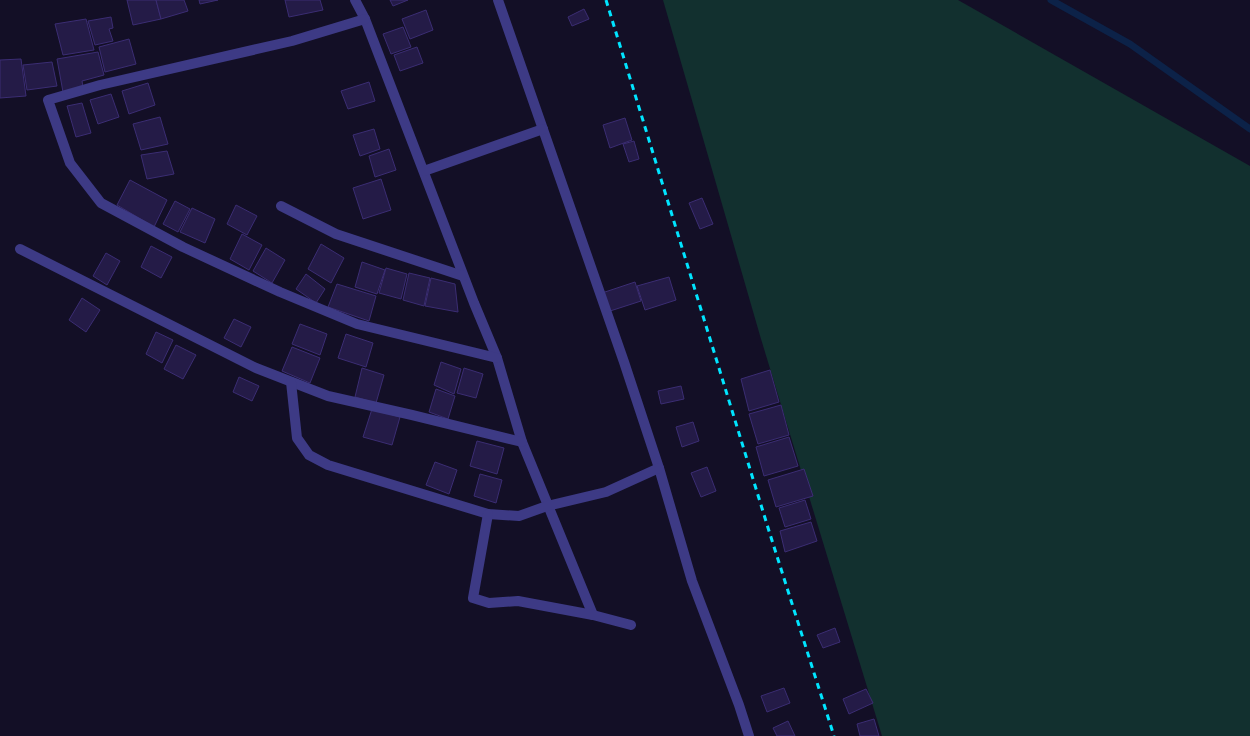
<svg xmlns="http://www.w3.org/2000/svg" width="1250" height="736" font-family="'Public Sans',sans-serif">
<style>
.green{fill:#12302f}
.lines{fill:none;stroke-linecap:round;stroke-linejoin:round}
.stream{stroke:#0c2248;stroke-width:7}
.building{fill:#241b47;stroke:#3b2d73}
.street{stroke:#3d3a85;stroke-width:10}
.rail{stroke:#00e5ff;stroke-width:3;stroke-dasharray:6 5;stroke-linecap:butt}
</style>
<rect width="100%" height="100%" fill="#130f26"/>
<path class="green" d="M663,0H958L1250,166V736H882L761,339Z"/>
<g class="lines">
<path class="stream" d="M1051,0L1130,44L1250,129"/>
</g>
<g class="building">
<path d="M127,0H156L161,19L133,25Z"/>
<path d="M156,0H184L188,11L161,19Z"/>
<path d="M199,0H218L200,4Z"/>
<path d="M285,0H320L323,10L289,17Z"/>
<path d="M390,0H408L393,6Z"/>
<path d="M584,9L589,19L572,26L568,17Z"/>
<path d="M426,10L433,30L410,39L402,19Z"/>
<path d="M111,17L113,28L109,29L113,41L95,45L88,21Z"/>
<path d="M86,19L94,50L63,55L55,24Z"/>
<path d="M403,27L411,47L391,54L383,34Z"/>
<path d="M129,39L136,64L105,72L99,47Z"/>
<path d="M417,47L423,63L400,71L394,55Z"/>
<path d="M98,52L104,75L82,81L83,87L63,92L57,59Z"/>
<path d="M21,59L26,96L0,98V60Z"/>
<path d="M52,62L57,86L27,90L23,65Z"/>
<path d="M369,82L375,101L348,109L341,91Z"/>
<path d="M148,83L155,105L129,114L122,91Z"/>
<path d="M111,94L119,117L98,124L90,100Z"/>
<path d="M82,103L91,133L76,137L67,106Z"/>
<path d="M160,117L168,144L141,150L133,124Z"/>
<path d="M625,118L632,140L610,148L603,125Z"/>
<path d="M374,129L380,149L360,156L353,135Z"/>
<path d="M634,141L639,159L629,162L623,144Z"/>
<path d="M389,149L396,170L375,177L369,156Z"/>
<path d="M167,151L174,174L147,179L141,155Z"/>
<path d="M381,179L391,210L363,219L353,188Z"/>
<path d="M130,180L167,200L154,227L117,205Z"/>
<path d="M702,198L713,224L700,229L689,203Z"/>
<path d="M175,201L190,209L178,232L163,224Z"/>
<path d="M236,205L257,216L247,235L227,224Z"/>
<path d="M192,208L215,219L205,243L180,232Z"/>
<path d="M242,234L262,245L249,270L230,259Z"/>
<path d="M321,244L344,258L331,283L308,269Z"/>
<path d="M151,246L172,257L161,278L141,267Z"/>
<path d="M266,248L285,260L272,283L253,271Z"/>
<path d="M106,253L120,261L107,285L93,276Z"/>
<path d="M362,262L385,270L377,294L355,287Z"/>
<path d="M386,268L407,274L401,299L379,293Z"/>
<path d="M409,273L430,278L424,306L403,300Z"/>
<path d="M306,274L325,289L316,303L296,289Z"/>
<path d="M669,277L676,300L645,310L637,286Z"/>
<path d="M431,278L455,284L458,312L425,306Z"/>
<path d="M635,282L641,301L607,312L602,293Z"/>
<path d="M337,284L376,296L369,321L328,307Z"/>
<path d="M82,298L100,310L86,332L69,320Z"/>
<path d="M234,319L251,327L241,347L224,338Z"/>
<path d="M300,324L327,334L320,355L292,344Z"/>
<path d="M156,332L173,340L162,363L146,354Z"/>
<path d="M346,334L373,343L366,367L338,358Z"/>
<path d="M176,345L196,355L183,379L164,369Z"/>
<path d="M292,347L320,358L310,383L282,371Z"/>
<path d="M441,362L461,369L454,394L434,385Z"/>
<path d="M362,368L384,375L376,403L355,397Z"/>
<path d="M464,368L483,374L476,398L457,393Z"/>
<path d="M770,370L779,402L749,411L741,379Z"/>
<path d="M239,377L259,386L252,401L233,392Z"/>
<path d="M681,386L684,399L661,404L658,391Z"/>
<path d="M436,389L455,396L448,419L429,412Z"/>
<path d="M781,405L789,435L758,444L749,414Z"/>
<path d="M372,409L400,417L392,445L363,437Z"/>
<path d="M693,422L699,441L682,447L676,427Z"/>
<path d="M789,437L798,466L764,476L756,447Z"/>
<path d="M477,441L504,448L497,474L470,466Z"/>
<path d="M435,462L457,470L449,494L426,485Z"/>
<path d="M707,467L716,491L701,497L691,473Z"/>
<path d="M804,469L813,496L776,507L768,480Z"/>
<path d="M480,474L502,480L496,503L474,496Z"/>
<path d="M805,500L811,519L785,527L779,508Z"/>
<path d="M811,522L817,541L785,552L780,531Z"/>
<path d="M835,628L840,642L823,648L817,635Z"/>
<path d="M784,688L790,703L767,712L761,696Z"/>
<path d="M866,689L873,703L849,714L843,699Z"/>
<path d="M874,719L879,736H860L857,724Z"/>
<path d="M788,721L795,736H777L773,728Z"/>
</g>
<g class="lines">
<g class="street">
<path d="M355,0L365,19L474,303L497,358L522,442L593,615"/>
<path d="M498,0L624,362L659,468L692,581L739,705L749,736"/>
<path d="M365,19L292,41L100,85L48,100L70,163L101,203L183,247L280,292L357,324L497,358"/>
<path d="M424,171L543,129"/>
<path d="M281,206L336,234L463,276"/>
<path d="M20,249L256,368L328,396L412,415L522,442"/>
<path d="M291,382L297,438L309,455L328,465L488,514L519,516L547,506L606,492L659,468"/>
<path d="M488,514L473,598L489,603L518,601L593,615L631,625"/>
</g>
<path class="rail" d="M606,0L769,531L834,736"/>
</g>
</svg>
